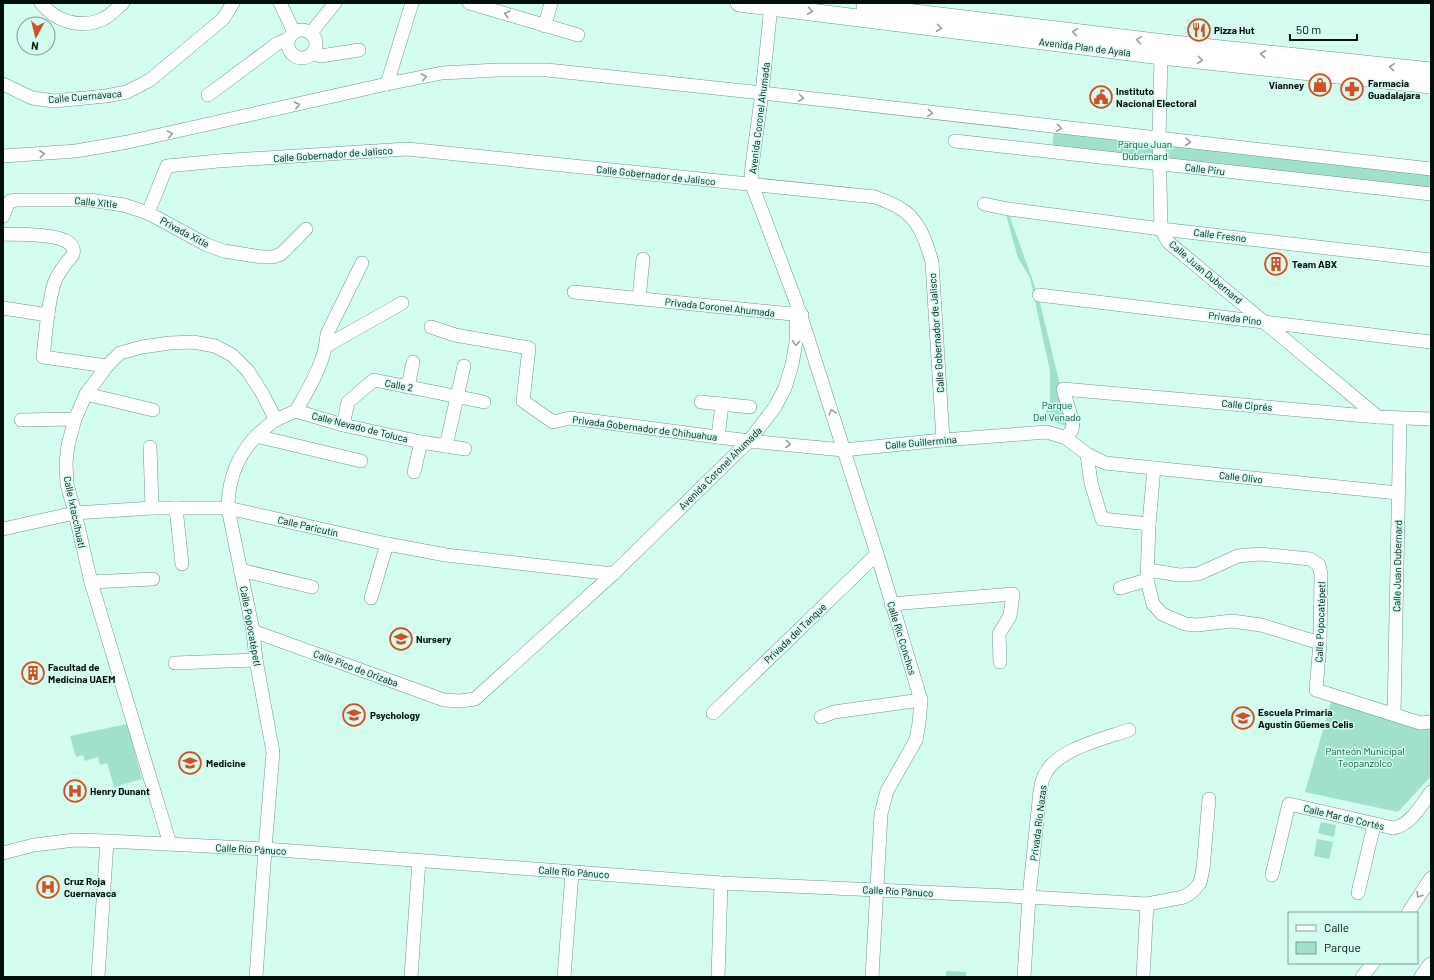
<svg xmlns="http://www.w3.org/2000/svg" width="1434" height="980" font-family="Barlow,sans-serif">
<style>
.green{fill:#9fe1cb}
.lines{fill:none;stroke-linecap:round;stroke-linejoin:round}
.minor-casing{stroke:#6e9587;stroke-width:14}
.major-casing{stroke:#6e9587;stroke-width:18}
.minor{stroke:#fff;stroke-width:13}
.major{stroke:#fff;stroke-width:17}
.oneway{stroke:#9a9f9d}
.labels{text-anchor:middle;dominant-baseline:central;stroke-width:3;stroke-linejoin:round;paint-order:stroke}
.poi-label{font-size:10px;font-weight:bold;fill:#020f0a;stroke:#d3fdee;text-anchor:start}
.street-label{font-size:10px;fill:#020f0a;stroke:#d3fdee}
.park-label{font-size:10px;fill:#0f5443;stroke:#d3fdee}
</style>
<rect width="100%" height="100%" fill="#d3fdee"/>
<g class="green">
<path d="M1054,127L1431,169V194L1052,151Z"/>
<path d="M1007,209L1038,295L1061,389L1072,423L1066,426L1044,418L1050,400V371L1030,278L1018,258L1005,211Z"/>
<path d="M1332,699L1431,724V776L1398,812L1305,792Z"/>
<path d="M127,724L142,779L114,787L107,763L100,765L98,757L85,761L83,755L76,757L70,736Z"/>
<path d="M1321,822L1336,825L1334,837L1318,833Z"/>
<path d="M1317,839L1333,842L1329,859L1314,856Z"/>
<path d="M946,971L966,972V977H946Z"/>
</g>
<g class="lines">
<g class="minor-casing">
<g id="minor">
<path d="M41,3C56,22 81,29 103,19C110,16 117,8 123,3"/>
<path d="M280,3L294,32"/>
<path d="M469,3L578,35"/>
<path d="M545,26L551,3"/>
<circle cx="302" cy="44" r="14"/>
<path d="M311,33L335,3"/>
<path d="M1163,48L1161,56L1159,139L1161,229L1168,242L1378,417"/>
<path d="M312,53L321,56L359,50"/>
<path d="M3,84L32,98L54,101L106,96L127,92L150,80L223,19L233,3"/>
<path d="M387,84L412,3"/>
<path d="M208,95L278,43L289,39"/>
<path d="M955,141L1431,194"/>
<path d="M3,156L76,151L128,142L387,84L442,73L497,70H547L762,93L1431,169"/>
<path d="M984,204L1008,209L1161,229L1431,260"/>
<path d="M148,213L167,166L218,161L407,149L875,197C883,200 891,203 898,207C919,218 926,241 932,262L943,440"/>
<path d="M3,216L7,206L10,201L17,200H89L124,205L148,213L207,245L224,251L262,257H273L281,254L306,229"/>
<path d="M3,234C15,235 79,231 73,254C72,257 68,261 66,263C61,270 56,277 54,284C47,307 46,333 43,357L107,366"/>
<path d="M574,292L802,315"/>
<path d="M1039,295L1431,342"/>
<path d="M639,299L643,259"/>
<path d="M3,308L48,315"/>
<path d="M799,310L877,554L921,700L919,723L916,740L887,791L881,814L872,977"/>
<path d="M431,327L455,335L529,348L523,401L553,422L570,418L749,441L843,450L943,440L1047,432L1066,438L1087,454L1105,463L1398,493"/>
<path d="M326,346L402,303"/>
<path d="M408,387L413,362"/>
<path d="M86,394L153,410"/>
<path d="M701,402L750,407"/>
<path d="M296,411C310,386 325,363 327,334L362,263"/>
<path d="M21,420L75,419"/>
<path d="M343,425L348,402L374,380L484,402"/>
<path d="M256,436L361,461"/>
<path d="M718,437L722,404"/>
<path d="M1066,438L1072,430L1073,423L1063,389L1378,417L1431,419"/>
<path d="M446,446L464,366"/>
<path d="M150,447L152,508"/>
<path d="M1087,454L1091,483L1102,519L1149,524"/>
<path d="M1154,468L1149,524L1147,580L1153,604L1162,614L1185,624L1197,625L1232,621L1261,625L1320,643"/>
<path d="M414,472L421,442"/>
<path d="M176,508L182,564"/>
<path d="M3,529L75,513L152,508H228L387,544L446,555L613,574"/>
<path d="M240,570L312,587"/>
<path d="M1148,570L1179,575L1198,574L1238,556L1259,554L1310,559L1319,565L1321,574L1320,643L1316,690L1420,723L1431,722"/>
<path d="M91,582L153,579"/>
<path d="M1120,588L1147,580"/>
<path d="M371,598L387,544"/>
<path d="M891,604L1013,594L1010,616L999,634L1000,662"/>
<path d="M253,631L444,700L460,701L475,699L613,574L749,441L775,407L785,388L792,365L796,342L797,304L752,185L751,173L762,93L771,6"/>
<path d="M175,663L256,660"/>
<path d="M713,713L877,554"/>
<path d="M1394,714L1400,419"/>
<path d="M821,717L834,712L921,700"/>
<path d="M170,844L91,582L75,513L67,484L66,463L68,445L75,419L86,394L107,366L120,353L142,347L170,343L193,342L215,346L232,355L248,371L262,393L276,420"/>
<path d="M3,853L34,845L75,840L107,841L265,849L721,883L1029,897L1147,904L1184,897L1193,891L1200,883L1203,869L1209,799"/>
<path d="M1272,875L1289,804L1393,828C1410,826 1421,805 1431,792"/>
<path d="M1358,893L1374,825"/>
<path d="M1408,913L1431,878"/>
<path d="M98,977L107,841"/>
<path d="M256,977L265,849L273,752L256,660L253,631L228,508C228,477 240,449 264,429C268,426 272,422 276,420C283,416 290,414 296,411L343,425L421,442L465,449"/>
<path d="M411,977L419,860"/>
<path d="M564,977L572,873"/>
<path d="M718,977L721,883"/>
<path d="M1024,977L1029,897L1040,791C1041,786 1042,780 1044,776C1056,749 1103,739 1129,730"/>
<path d="M1143,977L1147,904"/>
<path d="M1362,977L1373,963"/>
</g>
</g>
<g class="major-casing">
<g id="major">
<path d="M739,3L1161,56L1431,85"/>
<path d="M865,7L1164,43L1431,71"/>
<path d="M1423,977L1431,966"/>
</g>
</g>
<use href="#minor" class="minor"/>
<use href="#major" class="major"/>
</g>
<defs><path id="oneway-chevron" d="M-2-3.5L2.5 0L-2 3.5" fill="none" stroke-width="1.6" stroke-linecap="round" stroke-linejoin="round"/></defs>
<g class="oneway">
<use href="#oneway-chevron" transform="translate(810 11) rotate(7)"/>
<use href="#oneway-chevron" transform="translate(507 14) rotate(-163)"/>
<use href="#oneway-chevron" transform="translate(939 28) rotate(7)"/>
<use href="#oneway-chevron" transform="translate(1075 32) rotate(-173)"/>
<use href="#oneway-chevron" transform="translate(1139 40) rotate(-172)"/>
<use href="#oneway-chevron" transform="translate(1263 54) rotate(-174)"/>
<use href="#oneway-chevron" transform="translate(1200 60) rotate(6)"/>
<use href="#oneway-chevron" transform="translate(1392 67) rotate(-174)"/>
<use href="#oneway-chevron" transform="translate(424 77) rotate(-11)"/>
<use href="#oneway-chevron" transform="translate(801 98) rotate(7)"/>
<use href="#oneway-chevron" transform="translate(297 105) rotate(-13)"/>
<use href="#oneway-chevron" transform="translate(930 113) rotate(5)"/>
<use href="#oneway-chevron" transform="translate(1059 128) rotate(6)"/>
<use href="#oneway-chevron" transform="translate(170 134) rotate(-12)"/>
<use href="#oneway-chevron" transform="translate(1188 142) rotate(6)"/>
<use href="#oneway-chevron" transform="translate(42 154) rotate(-5)"/>
<use href="#oneway-chevron" transform="translate(796 343) rotate(95)"/>
<use href="#oneway-chevron" transform="translate(832 412) rotate(-107)"/>
<use href="#oneway-chevron" transform="translate(788 444) rotate(5)"/>
<use href="#oneway-chevron" transform="translate(1419 895) rotate(124)"/>
</g>
<defs>
<g id="restaurant-ring" transform="scale(1.15)"><circle r="9.5" fill="#d3fdee" stroke="#d54d20" stroke-width="1.5"/><path d="M-5-6h1v4h1v-4h1v4h1v-4h1v5L-1.5 .5V6h-2V.5L-5-1ZM5-6V6H3V1.5H1.5Q1.5-4 5-6Z" fill="#d54d20"/></g>
<g id="shop-ring" transform="scale(1.15)"><circle r="9.5" fill="#d3fdee" stroke="#d54d20" stroke-width="1.5"/><path d="M-5-2.5h2.3a2.7 3.5 0 0 1 5.4 0H5L5.5 6h-11ZM-1.5-2.5h3a1.5 2.3 0 0 0-3 0Z" fill="#d54d20"/></g>
<g id="pharmacy-ring" transform="scale(1.15)"><circle r="9.5" fill="#d3fdee" stroke="#d54d20" stroke-width="1.5"/><path d="M-2-6h4v4h4v4h-4v4h-4v-4h-4v-4h4Z" fill="#d54d20"/></g>
<g id="civic-ring" transform="scale(1.15)"><circle r="9.5" fill="#d3fdee" stroke="#d54d20" stroke-width="1.5"/><path d="M-.6-6.5H3V-4.5H.6V-3L4-1V1h2V6H-6V1h2V-1L-.6-3ZM-1.2 2.5V6h2.4V2.5Z" fill="#d54d20"/></g>
<g id="building-ring" transform="scale(1.15)"><circle r="9.5" fill="#d3fdee" stroke="#d54d20" stroke-width="1.5"/><path d="M-4-6H4V6H1V3H-1V6H-4ZM-2.5-4.3h1.7v1.8h-1.7ZM.8-4.3h1.7v1.8H.8ZM-2.5-1h1.7V.8h-1.7ZM.8-1h1.7V.8H.8Z" fill="#d54d20"/></g>
<g id="university-ring" transform="scale(1.15)"><circle r="9.5" fill="#d3fdee" stroke="#d54d20" stroke-width="1.5"/><path d="M0-5L7-2L0 1L-7-2ZM-4 1L0 2.5L4 1V4Q0 6-4 4Z" fill="#d54d20"/></g>
<g id="school-ring" transform="scale(1.15)"><circle r="9.5" fill="#d3fdee" stroke="#d54d20" stroke-width="1.5"/><path d="M0-5L7-2L0 1L-7-2ZM-4 1L0 2.5L4 1V4Q0 6-4 4Z" fill="#d54d20"/></g>
<g id="hospital-ring" transform="scale(1.15)"><circle r="9.5" fill="#d3fdee" stroke="#d54d20" stroke-width="1.5"/><path d="M-5-5h3v3.5h4V-5h3V5h-3V1.5h-4V5h-3Z" fill="#d54d20"/></g>
</defs>
<g fill-rule="evenodd">
<use href="#restaurant-ring" x="1199" y="30"/>
<use href="#shop-ring" x="1320" y="85"/>
<use href="#pharmacy-ring" x="1352" y="89"/>
<use href="#civic-ring" x="1101" y="97"/>
<use href="#building-ring" x="1276" y="264"/>
<use href="#university-ring" x="401" y="639"/>
<use href="#building-ring" x="33" y="673"/>
<use href="#university-ring" x="354" y="715"/>
<use href="#school-ring" x="1243" y="718"/>
<use href="#university-ring" x="190" y="763"/>
<use href="#hospital-ring" x="75" y="791"/>
<use href="#hospital-ring" x="48" y="887"/>
</g>
<g class="labels">
<g class="poi-label">
<text x="1214" y="30">Pizza Hut</text>
<text x="1368" y="83">Farmacia<tspan x="1368" dy="12">Guadalajara</tspan></text>
<text x="1304" y="85" text-anchor="end">Vianney</text>
<text x="1116" y="91">Instituto<tspan x="1116" dy="12">Nacional Electoral</tspan></text>
<text x="1292" y="264">Team ABX</text>
<text x="416" y="639">Nursery</text>
<text x="48" y="667">Facultad de<tspan x="48" dy="12">Medicina UAEM</tspan></text>
<text x="1258" y="712">Escuela Primaria<tspan x="1258" dy="12">Agustín Güemes Celis</tspan></text>
<text x="370" y="715">Psychology</text>
<text x="206" y="763">Medicine</text>
<text x="90" y="791">Henry Dunant</text>
<text x="64" y="881">Cruz Roja<tspan x="64" dy="12">Cuernavaca</tspan></text>
</g>
<g class="street-label">
<text transform="translate(1085 47) rotate(7)">Avenida Plan de Ayala</text>
<text transform="translate(85 96) rotate(-5)">Calle Cuernavaca</text>
<text transform="translate(759 118) rotate(-83)">Avenida Coronel Ahumada</text>
<text transform="translate(333 154) rotate(-4)">Calle Gobernador de Jalisco</text>
<text transform="translate(1205 169) rotate(7)">Calle Piru</text>
<text transform="translate(656 175) rotate(6)">Calle Gobernador de Jalisco</text>
<text transform="translate(96 202) rotate(5)">Calle Xitle</text>
<text transform="translate(185 232) rotate(28)">Privada Xitle</text>
<text transform="translate(1220 235) rotate(7)">Calle Fresno</text>
<text transform="translate(1206 272) rotate(40)">Calle Juan Dubernard</text>
<text transform="translate(720 307) rotate(6)">Privada Coronel Ahumada</text>
<text transform="translate(1235 318) rotate(7)">Privada Pino</text>
<text transform="translate(936 333) rotate(-94)">Calle Gobernador de Jalisco</text>
<text transform="translate(399 385) rotate(11)">Calle 2</text>
<text transform="translate(1247 405) rotate(5)">Calle Ciprés</text>
<text transform="translate(360 427) rotate(14)">Calle Nevado de Toluca</text>
<text transform="translate(645 428) rotate(7)">Privada Gobernador de Chihuahua</text>
<text transform="translate(921 442) rotate(-5)">Calle Guillermina</text>
<text transform="translate(720 468) rotate(-45)">Avenida Coronel Ahumada</text>
<text transform="translate(1241 477) rotate(6)">Calle Olivo</text>
<text transform="translate(75 512) rotate(78)">Calle Ixtaccíhuatl</text>
<text transform="translate(308 526) rotate(13)">Calle Paricutín</text>
<text transform="translate(1397 566) rotate(-89)">Calle Juan Dubernard</text>
<text transform="translate(1320 622) rotate(-88)">Calle Popocatépetl</text>
<text transform="translate(251 626) rotate(80)">Calle Popocatépetl</text>
<text transform="translate(795 633) rotate(-44)">Privada del Tanque</text>
<text transform="translate(902 638) rotate(73)">Calle Río Conchos</text>
<text transform="translate(356 668) rotate(20)">Calle Pico de Orizaba</text>
<text transform="translate(1344 817) rotate(13)">Calle Mar de Cortés</text>
<text transform="translate(1038 823) rotate(-83)">Privada Río Nazas</text>
<text transform="translate(251 849) rotate(3)">Calle Río Pánuco</text>
<text transform="translate(574 872) rotate(4)">Calle Río Pánuco</text>
<text transform="translate(898 891) rotate(3)">Calle Río Pánuco</text>
</g>
<g class="park-label">
<text x="1145" y="144">Parque Juan<tspan x="1145" dy="12">Dubernard</tspan></text>
<text x="1057" y="405">Parque<tspan x="1057" dy="12">Del Venado</tspan></text>
<text x="1365" y="751">Panteón Municipal<tspan x="1365" dy="12">Teopanzolco</tspan></text>
</g>
</g>
<rect width="1434" height="980" fill="none" stroke="#020f0a" stroke-width="8"/>
<rect x="1288" y="912" width="130" height="52" fill="#d3fdee" stroke="#7f9e93"/>
<rect x="1296" y="925" width="20" height="6" fill="#ffffff" stroke="#7f9e93"/>
<text x="1324" y="932" font-size="12" fill="#020f0a">Calle</text>
<rect x="1296" y="942" width="20" height="12" fill="#9fe1cb" stroke="#7f9e93"/>
<text x="1324" y="952" font-size="12" fill="#020f0a">Parque</text>
<g transform="translate(36 36) rotate(187)"><circle r="19" fill="#d3fdee" stroke="#7f9e93"/>
<path d="M0-3L7 15L0 10L-7 15Z" fill="#d54d20"/>
<text y="-6" font-size="11" font-weight="bold" text-anchor="middle" fill="#020f0a">N</text>
</g>
<path d="M1290 34v6h67v-6" fill="none" stroke="#020f0a" stroke-width="2"/>
<text x="1296" y="34" font-size="12" fill="#020f0a" stroke="#d3fdee" stroke-width="3" paint-order="stroke">50 m</text>
</svg>
